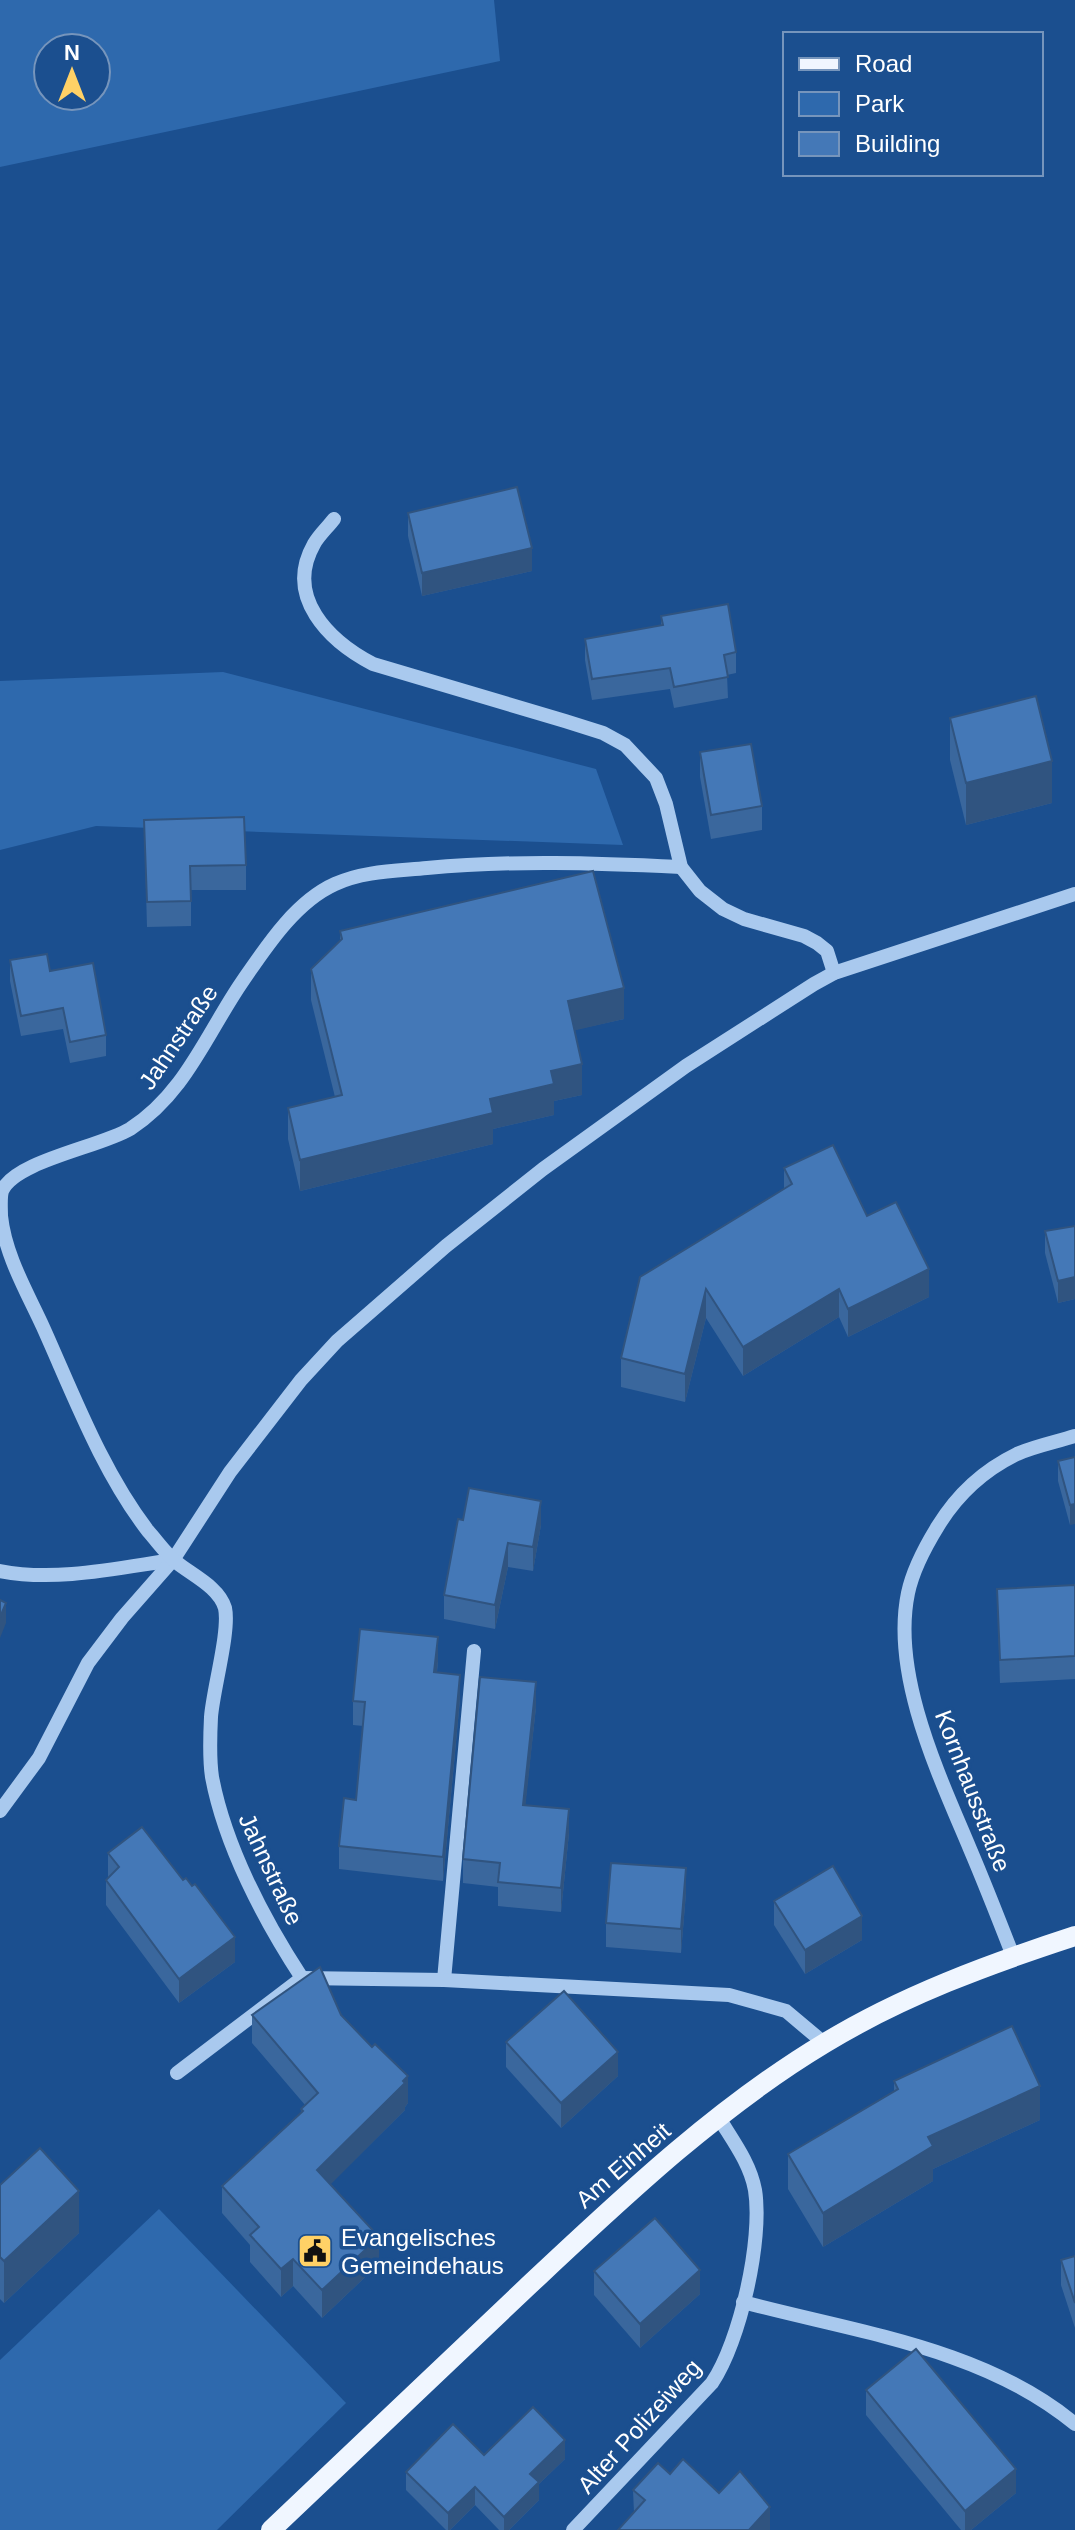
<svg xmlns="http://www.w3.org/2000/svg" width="1075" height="2530" font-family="Arial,sans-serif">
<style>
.green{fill:#2e69ad;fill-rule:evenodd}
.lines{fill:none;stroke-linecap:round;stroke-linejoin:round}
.minor{stroke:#a9c9ee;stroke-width:14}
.major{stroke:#f0f6ff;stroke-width:20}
.wall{fill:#3a679d}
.shaded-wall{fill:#305480}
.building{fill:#4478b7;stroke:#305480;stroke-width:2}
.labels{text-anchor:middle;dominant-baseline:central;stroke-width:7;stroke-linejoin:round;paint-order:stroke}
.street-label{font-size:24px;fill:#fff;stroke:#1b4f8f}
.poi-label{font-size:24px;fill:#fff;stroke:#1b4f8f;text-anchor:start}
</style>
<rect width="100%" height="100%" fill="#1b4f8f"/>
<g class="green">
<path d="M0,0H494L500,61L0,167ZM96,48V96H48V48Z"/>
<path d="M223,672L596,769L623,845L96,826L0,850V681Z"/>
<path d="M159,2209L346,2403L217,2530H0V2360Z"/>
</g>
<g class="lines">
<g class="minor">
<path d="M334,519C328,527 319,535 314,544C284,597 329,641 373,664L565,721L603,733L625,745L656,778L666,804L681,867L700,891L723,909L744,919L804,936L817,943L827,951L834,973"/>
<path d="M0,1571C56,1582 118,1568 173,1560"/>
<path d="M0,1811L39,1758L88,1663L122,1618L173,1560L230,1472L301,1380L337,1341L446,1246L543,1169L686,1066L814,984L834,973L1075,894"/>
<path d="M1013,1956C999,1920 985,1884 970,1849C939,1775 891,1675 908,1593C913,1569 925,1547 938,1526C957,1495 984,1470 1017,1454C1035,1446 1056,1442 1075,1436"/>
<path d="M302,1978C264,1920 225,1846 212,1777C209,1757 210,1737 211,1717C213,1690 230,1631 225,1608C219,1587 192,1575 176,1562C166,1554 157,1541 148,1531C102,1471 74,1396 43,1327C27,1292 5,1255 1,1216C1,1210 0,1197 2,1191C15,1161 100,1147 130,1129C185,1094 207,1033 242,982C266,947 295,902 335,884C363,871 396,871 427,868C512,860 596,863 681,867"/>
<path d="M444,1980L474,1651"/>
<path d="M177,2073L302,1978L444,1980L729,1995L786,2011L824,2043"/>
<path d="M743,2302C855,2332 984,2348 1075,2424"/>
<path d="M573,2530L712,2383C740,2342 763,2239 755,2190C750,2163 733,2141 719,2118"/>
</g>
<path class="major" d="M271,2530C356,2449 441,2369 526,2288C619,2201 715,2109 825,2043C902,1996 989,1964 1075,1936"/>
</g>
<g class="wall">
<path d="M408,513L532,571L422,596L408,536Z"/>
<path d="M661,616L736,652V673L727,675L728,698L674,708L670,689L592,700L585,660V639L661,626Z"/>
<path d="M950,718L1052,803L966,825L950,760Z"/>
<path d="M700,752L762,806V830L711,839L700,777Z"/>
<path d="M144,820L246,865V890H191V926L147,927Z"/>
<path d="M340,931L624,1019L574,1030L582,1095L554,1101V1115L493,1129V1144L300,1191L288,1139V1108L335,1097L311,1000V969L340,941Z"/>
<path d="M10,960L50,971L106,1035V1056L70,1063L63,1029L21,1036L10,981Z"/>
<path d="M784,1168L867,1216L929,1297L848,1337L839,1317L743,1376L706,1318L685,1402L621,1387V1358L784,1189Z"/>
<path d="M1075,1226V1299L1058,1303L1045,1253V1231Z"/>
<path d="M1075,1457L1070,1525L1058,1481V1461Z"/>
<path d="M458,1519L541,1525L533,1571L508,1567L495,1629L444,1619V1595Z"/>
<path d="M1075,1585V1679L1000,1683L997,1589Z"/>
<path d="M438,1661L437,1672L460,1699L443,1881L339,1869V1846L356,1800L363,1726L353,1725V1701Z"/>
<path d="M536,1707L525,1805L569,1833L561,1912L498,1906V1887L463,1883V1859Z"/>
<path d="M108,1853L183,1880L235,1962L179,2003L106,1905V1880L108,1878Z"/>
<path d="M686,1893L681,1953L606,1947V1923Z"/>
<path d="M774,1901L862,1940L805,1974L774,1925Z"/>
<path d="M252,2015H341L408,2103L405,2107V2110L330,2184L379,2264L322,2318L293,2286L281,2297L250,2262V2245L222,2213V2186L301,2113V2109L305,2105L252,2043Z"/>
<path d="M506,2042L618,2076L561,2128L506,2067Z"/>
<path d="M894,2081L1040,2120L933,2169V2181L823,2247L788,2189V2154L894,2091Z"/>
<path d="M0,2185L79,2233L4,2303L0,2299Z"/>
<path d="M1075,2256V2328L1061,2285V2260Z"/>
<path d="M594,2271L700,2294L640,2348L594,2295Z"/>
<path d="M866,2390L1016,2493L971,2530H961L866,2415Z"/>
<path d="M484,2455L565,2459L539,2484V2500L509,2530H499L475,2505L450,2530H446L406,2490V2472Z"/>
<path d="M670,2474L719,2493L770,2530L634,2513L633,2490Z"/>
</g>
<g class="shaded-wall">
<path d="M532,548V571L422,596V573Z"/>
<path d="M1052,761V803L966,825V783Z"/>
<path d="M624,988V1019L568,1032V1001Z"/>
<path d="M582,1064V1095L554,1101V1115L493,1129V1144L300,1191V1160L490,1099L551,1071Z"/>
<path d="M929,1269V1297L848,1337V1309Z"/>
<path d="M1075,1277V1299L1058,1303V1281Z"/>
<path d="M706,1289V1318L685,1402V1374Z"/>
<path d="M839,1289V1317L743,1376V1347Z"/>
<path d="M541,1501V1525L533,1571V1547Z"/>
<path d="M1075,1504V1524L1070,1525V1505Z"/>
<path d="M508,1543V1567L495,1629V1605Z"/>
<path d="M6,1603V1623L0,1638V1617Z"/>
<path d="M438,1637V1661L434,1696V1672Z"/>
<path d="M460,1675V1699L443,1881V1857Z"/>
<path d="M536,1682V1707L523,1829V1805Z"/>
<path d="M569,1809V1833L561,1912V1888Z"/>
<path d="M686,1868V1893L681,1953V1929Z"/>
<path d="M862,1916V1940L805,1974V1950Z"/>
<path d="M235,1937V1962L179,2003V1979Z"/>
<path d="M618,2052V2076L561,2128V2103Z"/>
<path d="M408,2076V2103L405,2107V2110L317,2198V2170Z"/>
<path d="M1040,2086V2120L933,2169V2181L823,2247V2213L928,2137Z"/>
<path d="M79,2191V2233L4,2303V2261Z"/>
<path d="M379,2237V2264L322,2318V2290Z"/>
<path d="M293,2259V2286L281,2297V2269Z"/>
<path d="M700,2270V2294L640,2348V2324Z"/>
<path d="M565,2440V2459L539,2484V2500L509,2530H504V2517L530,2474Z"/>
<path d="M1016,2469V2493L971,2530H965V2511Z"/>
<path d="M475,2487V2505L450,2530H448V2513Z"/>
<path d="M770,2507V2530H749Z"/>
</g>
<g class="building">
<path d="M517,487L532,548L422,573L408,513Z"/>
<path d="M728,604L736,652L724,655L728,677L674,687L670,668L592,679L585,639L663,625L661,616Z"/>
<path d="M1036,696L1052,761L966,783L950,718Z"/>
<path d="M751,744L762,806L711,815L700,752Z"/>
<path d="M244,817L246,865L190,866L191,901L147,902L144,820Z"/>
<path d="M593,871L624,988L568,1001L582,1064L551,1071L554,1084L490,1099L493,1113L300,1160L288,1108L342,1095L311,969L342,939L340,931Z"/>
<path d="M47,954L50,971L93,963L106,1035L70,1042L63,1008L21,1016L10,960Z"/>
<path d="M833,1145L867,1216L896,1202L929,1269L848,1309L839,1289L743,1347L706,1289L685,1374L621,1358L640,1277L792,1184L784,1168Z"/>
<path d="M1075,1226V1277L1058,1281L1045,1231Z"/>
<path d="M1075,1457V1504L1070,1505L1058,1461Z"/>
<path d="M469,1488L541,1501L533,1547L508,1543L495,1605L444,1595L458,1519L463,1520Z"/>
<path d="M1075,1585V1656L1000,1660L997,1589Z"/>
<path d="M0,1600L6,1603L0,1617Z"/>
<path d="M360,1629L438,1637L434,1672L460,1675L443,1857L339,1846L344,1798L356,1800L365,1702L353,1701Z"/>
<path d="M480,1677L536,1682L523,1805L569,1809L561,1888L498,1882L500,1863L463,1859Z"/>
<path d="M142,1827L183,1880L186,1878L192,1886L195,1884L235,1937L179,1979L106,1880L119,1867L108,1853Z"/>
<path d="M611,1863L686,1868L681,1929L606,1923Z"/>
<path d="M833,1866L862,1916L805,1950L774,1901Z"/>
<path d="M320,1967L341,2015L372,2047L375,2044L408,2076L403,2081L405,2083L317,2170L379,2237L322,2290L293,2259L281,2269L250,2235L259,2227L222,2186L303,2111L301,2109L318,2093L252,2015Z"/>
<path d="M564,1991L618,2052L561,2103L506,2042Z"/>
<path d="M1012,2026L1040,2086L928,2137L933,2146L823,2213L788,2154L898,2089L894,2081Z"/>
<path d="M40,2148L79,2191L4,2261L0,2257V2185Z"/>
<path d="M655,2218L700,2270L640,2324L594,2271Z"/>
<path d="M1075,2256V2303L1061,2260Z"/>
<path d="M916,2349L1016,2469L965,2511L866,2390Z"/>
<path d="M533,2407L565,2440L530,2474L539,2482L504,2517L475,2487L448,2513L406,2472L453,2424L484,2455Z"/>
<path d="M683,2459L719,2493L740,2471L770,2507L749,2530H618L645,2500L633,2490L658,2463L670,2474Z"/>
</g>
<defs>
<g id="civic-square" transform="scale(1.8)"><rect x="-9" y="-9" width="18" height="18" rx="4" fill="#ffd166" stroke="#1b4f8f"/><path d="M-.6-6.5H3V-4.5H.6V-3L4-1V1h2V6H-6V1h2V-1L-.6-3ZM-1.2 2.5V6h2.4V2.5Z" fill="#111"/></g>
</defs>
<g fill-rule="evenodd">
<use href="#civic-square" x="315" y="2251"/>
</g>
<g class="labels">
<g class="street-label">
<text transform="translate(178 1037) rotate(-56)">Jahnstraße</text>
<text transform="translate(973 1791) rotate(69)">Kornhausstraße</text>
<text transform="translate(271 1869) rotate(65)">Jahnstraße</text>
<text transform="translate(623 2165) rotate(-41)">Am Einheit</text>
<text transform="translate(639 2426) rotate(-48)">Alter Polizeiweg</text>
</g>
<g class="poi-label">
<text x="341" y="2237">Evangelisches<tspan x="341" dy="28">Gemeindehaus</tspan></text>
</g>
</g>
<rect x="783" y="32" width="260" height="144" fill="#1b4f8f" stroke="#7695bc" stroke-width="2"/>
<rect x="799" y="58" width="40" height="12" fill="#f0f6ff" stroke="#7695bc" stroke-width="2"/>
<text x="855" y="72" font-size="24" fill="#ffffff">Road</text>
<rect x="799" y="92" width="40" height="24" fill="#2e69ad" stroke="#7695bc" stroke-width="2"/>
<text x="855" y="112" font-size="24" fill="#ffffff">Park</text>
<rect x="799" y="132" width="40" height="24" fill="#4478b7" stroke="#7695bc" stroke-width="2"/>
<text x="855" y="152" font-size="24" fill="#ffffff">Building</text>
<g transform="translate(72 72)"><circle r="38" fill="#1b4f8f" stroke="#7695bc" stroke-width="2"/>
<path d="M0-6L14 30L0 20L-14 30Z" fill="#ffd166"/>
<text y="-12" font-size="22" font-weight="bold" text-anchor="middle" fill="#ffffff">N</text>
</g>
</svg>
